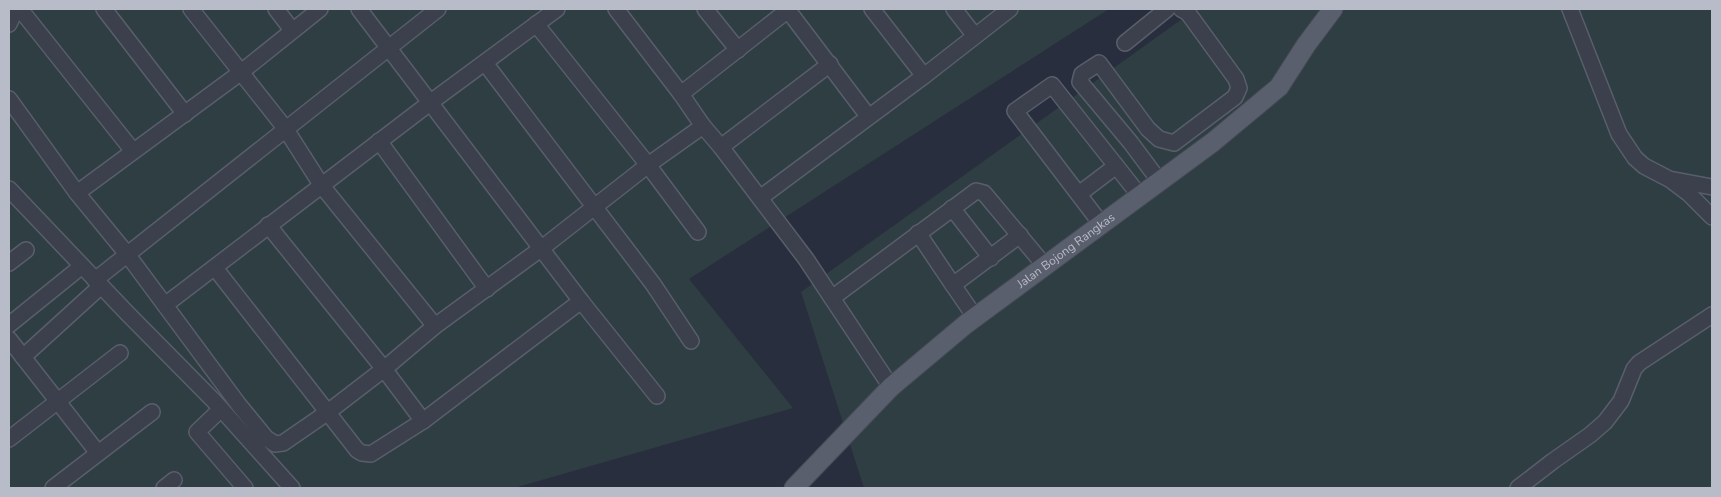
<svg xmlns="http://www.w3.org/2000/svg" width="1721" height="497" font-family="'Nunito Sans',sans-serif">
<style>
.green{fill:#2e3e42}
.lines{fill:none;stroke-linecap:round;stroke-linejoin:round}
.minor-casing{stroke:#595e6b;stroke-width:18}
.major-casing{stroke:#454956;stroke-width:21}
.minor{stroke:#3c404d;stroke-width:15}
.major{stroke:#5a5f6d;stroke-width:19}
.labels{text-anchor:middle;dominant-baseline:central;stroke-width:4;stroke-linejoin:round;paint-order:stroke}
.street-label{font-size:12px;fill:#b8bbc8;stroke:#202532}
</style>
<rect width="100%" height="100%" fill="#282e3d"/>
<g class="green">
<path d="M9,9H1109L689,279L793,408L514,488H9Z"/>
<path d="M1196,9H1712V488H864L801,292Z"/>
</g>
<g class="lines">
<g class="minor-casing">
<g id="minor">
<path d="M20,9L133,151"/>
<path d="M104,9L185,114"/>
<path d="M191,9L285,128L322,186L435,326"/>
<path d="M276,9L292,30"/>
<path d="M359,9L581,301L657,396"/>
<path d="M616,9L681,94L703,126L721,147L806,259L891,387"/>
<path d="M705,9L738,50"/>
<path d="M787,9L868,116"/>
<path d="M872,9L924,76"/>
<path d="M954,9L975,36"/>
<path d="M1570,9L1619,134L1635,158L1644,166L1669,179L1712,187"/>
<path d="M9,24L16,9"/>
<path d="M536,24L648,165L698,232"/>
<path d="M1125,43L1167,9"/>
<path d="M485,63L653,284L691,341"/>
<path d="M681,94L788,10"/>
<path d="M9,99L77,193L127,254L239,405L266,438L275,444L283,443L328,412L384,369L435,326L542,248L648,165L703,126"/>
<path d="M379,141L487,289"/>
<path d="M721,147L830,64"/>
<path d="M1672,181L1688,193L1712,217"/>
<path d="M1160,182L1131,143L1080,82L1082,74L1099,63L1148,129L1159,139L1174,143L1235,97L1239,88L1236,79L1188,13L1181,9"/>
<path d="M9,189L127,313L214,401L292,488"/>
<path d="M77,193L240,73L320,9"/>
<path d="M1079,194L1116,166"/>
<path d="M760,198L924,76L1010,9"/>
<path d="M952,208L991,258"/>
<path d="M268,225L384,369L423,421"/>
<path d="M1102,225L1015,111L1052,85L1140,196"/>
<path d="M918,233L953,285L1020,235"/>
<path d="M9,263L26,250"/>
<path d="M215,268L357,450L362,453L371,454L423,421L581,301"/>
<path d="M95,280L438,9"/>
<path d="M953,285L975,317"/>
<path d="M832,298L976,191L984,193L1045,266"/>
<path d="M165,305L431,102L557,9"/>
<path d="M9,325L82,266"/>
<path d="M9,339L98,453"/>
<path d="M23,357L101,286"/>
<path d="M221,409L197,432L245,488"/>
<path d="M9,439L120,353"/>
<path d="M53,488L152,412"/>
<path d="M164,488L174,480"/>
<path d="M1518,488L1553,461L1590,435L1605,422L1621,401L1634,369L1639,363L1712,315"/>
</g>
</g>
<g class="major-casing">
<g id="major">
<path id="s1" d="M794,488L891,387L966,324L1213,142L1279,87L1306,45L1333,9"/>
</g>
</g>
<use href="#minor" class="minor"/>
<use href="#major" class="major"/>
</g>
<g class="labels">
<g class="street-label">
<text stroke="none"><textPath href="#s1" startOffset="362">Jalan Bojong Rangkas</textPath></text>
</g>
</g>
<rect width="1721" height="497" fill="none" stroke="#b8bbc8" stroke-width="20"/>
</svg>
